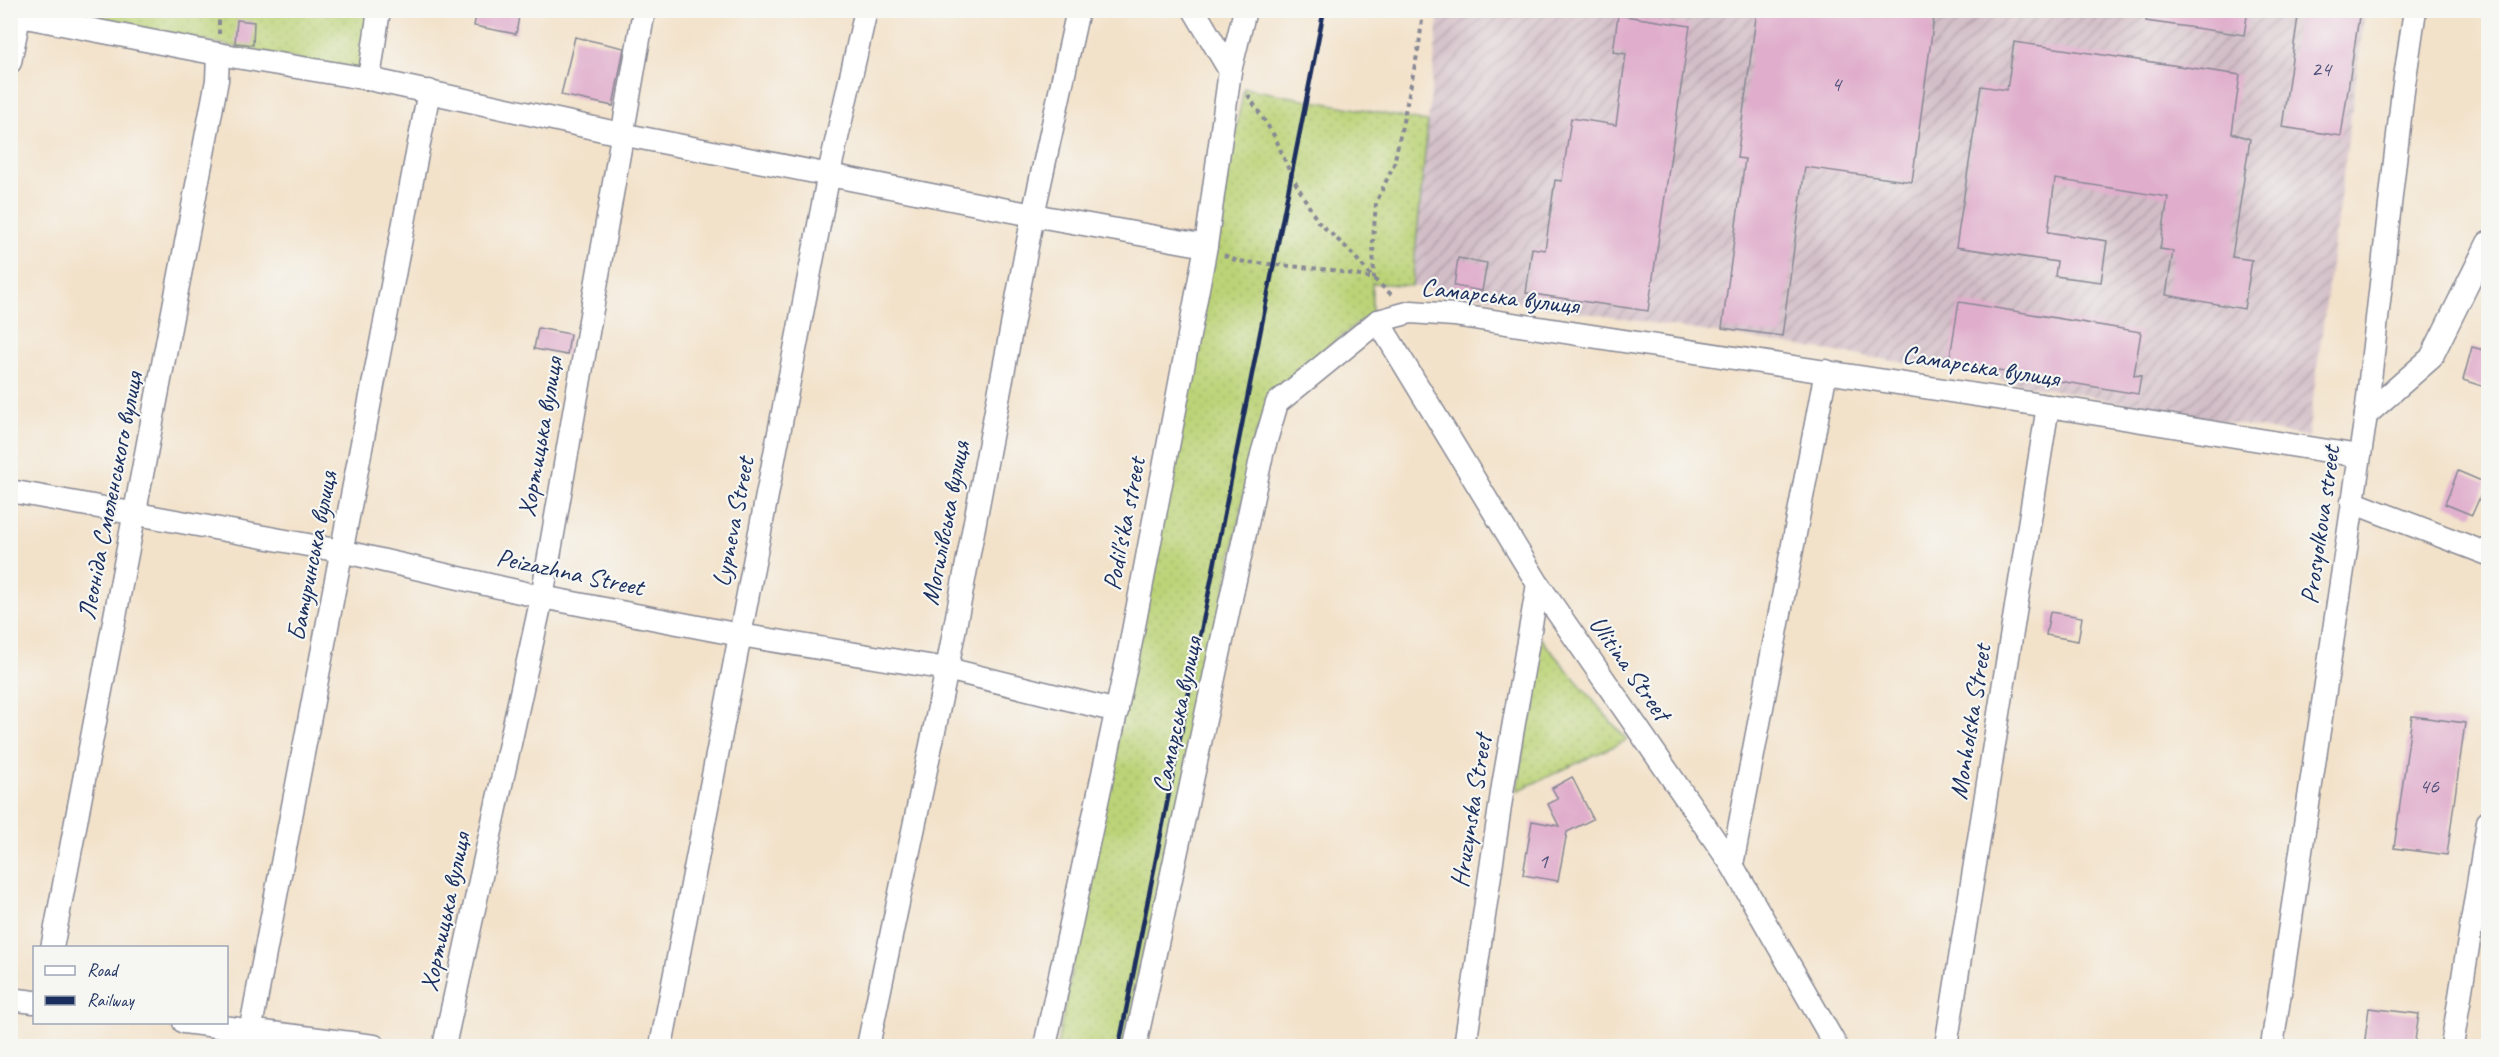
<svg xmlns="http://www.w3.org/2000/svg" width="2499" height="1057" font-family="Caveat,sans-serif">
<style>
.industrial{fill:url(#industrial-furrows)}
.grass{fill:url(#grass-dots);stroke:#6c816a;stroke-width:1.5}
.building{fill:#e0aecc}
.lines{fill:none;stroke-linecap:round;stroke-linejoin:round}
.minor-casing{stroke:#878894;stroke-width:25}
.path{stroke:#878894;stroke-width:4;stroke-dasharray:4.5 4.5;stroke-linecap:butt}
.minor{stroke:#fff;stroke-width:22}
.rail{stroke:#1b2f5e;stroke-width:4.5}
.labels{text-anchor:middle;dominant-baseline:central;stroke-width:4.5;stroke-linejoin:round;paint-order:stroke}
.number-label{font-size:22px;fill:#4c4f7a}
.street-label{font-size:26px;fill:#1b2f5e;stroke:#f6f6f2}
</style>
<defs>
<pattern id="industrial-furrows" width="10" height="10" patternUnits="userSpaceOnUse" patternTransform="scale(1.5)"><rect width="10" height="10" fill="#d2bdc6"/><path d="M-1 1l2-2M0 10L10 0M9 11l2-2" fill="none" stroke="#aa9aa4"/></pattern>
<pattern id="grass-dots" width="8" height="8" patternUnits="userSpaceOnUse" patternTransform="scale(1.5)"><rect width="8" height="8" fill="#bcd377"/><path d="M2 2h.1M6 6h.1" fill="none" stroke="#a1b569" stroke-width="1.8" stroke-linecap="round"/></pattern>
</defs>
<rect width="100%" height="100%" fill="#f6f6f2"/>
<filter id="ink" filterUnits="userSpaceOnUse"><feTurbulence type="fractalNoise" baseFrequency=".0167" numOctaves="2"/><feDisplacementMap in="SourceGraphic" scale="12" xChannelSelector="R" yChannelSelector="G"/><feConvolveMatrix kernelMatrix="1 2 1 2 8 2 1 2 1" color-interpolation-filters="sRGB"/></filter>
<filter id="wash" filterUnits="userSpaceOnUse"><feTurbulence type="fractalNoise" baseFrequency=".008" numOctaves="4" result="noise"/><feDisplacementMap in="SourceGraphic" scale="24" xChannelSelector="R" yChannelSelector="G"/><feGaussianBlur stdDeviation="1.35" result="paint"/><feColorMatrix in="noise" values="0 0 0 0 0 0 0 0 0 0 0 0 0 0 0 0 0 1.4 0 .05"/><feComposite in="paint" operator="in"/></filter>
<g filter="url(#wash)">
<rect width="100%" height="100%" fill="#f3e2ca"/>
<path class="industrial" d="M1439,11H2365L2308,437L1920,365L1412,286Z"/>
<g class="grass">
<path d="M52,11H373L363,72Z"/>
<path d="M1244,88L1428,122L1412,286L1372,283V312L1288,379L1256,432L1137,1046H1057Z"/>
<path d="M1540,638L1627,740L1517,791Z"/>
</g>
<g id="blocks">
<g class="building">
<path d="M477,10H520L516,34L474,26Z"/>
<path d="M1757,10H1935L1912,182L1805,167L1782,336L1722,328L1745,159L1737,158Z"/>
<path d="M2147,10H2248L2244,35L2146,21Z"/>
<path d="M2299,10H2360L2341,136L2282,127Z"/>
<path d="M1618,15L1690,26L1648,311L1526,293L1532,248L1545,250L1555,180L1562,181L1571,118L1616,125L1626,54L1613,52Z"/>
<path d="M237,20L254,22L253,45L235,43Z"/>
<path d="M575,37L624,48L613,106L561,95Z"/>
<path d="M2014,42L2240,75L2232,133L2250,139L2232,257L2252,260L2244,309L2166,295L2173,251L2160,249L2168,197L2055,179L2048,232L2107,241L2101,282L2055,276L2057,262L1956,247L1981,86L2007,90Z"/>
<path d="M1458,258L1487,263L1482,291L1454,286Z"/>
<path d="M1959,302L2141,332L2134,375L2141,376L2138,394L1949,363Z"/>
<path d="M538,328L570,334L567,355L534,349Z"/>
<path d="M2472,347L2488,351V388L2463,380Z"/>
<path d="M2458,471L2486,483L2472,515L2445,504Z"/>
<path d="M2050,612L2082,617L2078,641L2046,635Z"/>
<path d="M2412,716L2465,723L2447,855L2394,848Z"/>
<path d="M1572,777L1593,819L1567,832L1558,881L1523,875L1532,821L1559,826L1548,804L1558,799L1552,788Z"/>
<path d="M2369,1008L2419,1014L2414,1047H2364Z"/>
</g>
</g>
</g>
<g filter="url(#ink)">
<use href="#blocks" fill-opacity="0" stroke="#878894" stroke-width="1.5"/>
<g class="lines">
<g class="minor-casing">
<g id="minor">
<path d="M1194,10L1230,71"/>
<path d="M10,14L218,54L369,79L621,134L1033,215L1206,246"/>
<path d="M10,62L20,12"/>
<path d="M369,79L379,10"/>
<path d="M1378,321L1538,584L1732,865L1836,1046"/>
<path d="M2366,415L2431,358L2488,243"/>
<path d="M10,491L341,551L542,597L740,635L947,669L1117,711"/>
<path d="M2352,502L2488,554"/>
<path d="M1732,865L1826,371"/>
<path d="M52,948L217,80L218,54"/>
<path d="M10,999L34,1002"/>
<path d="M184,1022L374,1046"/>
<path d="M250,1032L429,91"/>
<path d="M444,1046L542,597L644,10"/>
<path d="M661,1046L829,173L866,10"/>
<path d="M868,1046L947,669L1033,215L1078,10"/>
<path d="M1045,1046L1130,647L1206,246L1230,71L1245,10"/>
<path d="M1135,1046L1262,454L1277,403L1378,321L1411,312L1454,315L2048,406L2359,456"/>
<path d="M1465,1046L1503,786L1538,584"/>
<path d="M1946,1046L2048,406"/>
<path d="M2272,1046L2366,415L2403,91L2415,10"/>
<path d="M2452,1046L2488,822"/>
</g>
</g>
<g class="path">
<path d="M219,34V10"/>
<path d="M1248,95L1275,137L1291,175L1318,222L1348,249L1374,279L1373,241L1376,203L1394,164L1419,46L1423,10"/>
<path d="M1224,255L1237,261L1332,270L1374,279L1393,296"/>
</g>
<use href="#minor" class="minor"/>
<path class="rail" d="M1119,1046L1324,10"/>
</g>
</g>
<g class="labels">
<g class="number-label">
<text x="2321" y="69">24</text>
<text x="1836" y="84">4</text>
<text x="2429" y="786">46</text>
<text x="1543" y="861">1</text>
</g>
<g class="street-label">
<text transform="translate(1500 296) rotate(7)">Самарська вулиця</text>
<text transform="translate(1981 366) rotate(9)">Самарська вулиця</text>
<text transform="translate(540 437) rotate(-80)">Хортицька вулиця</text>
<text transform="translate(110 496) rotate(-79)">Леоніда Смоленського вулиця</text>
<text transform="translate(733 522) rotate(-79)">Lypneva Street</text>
<text transform="translate(945 523) rotate(-79)">Могилівська вулиця</text>
<text transform="translate(1124 524) rotate(-79)">Podil's'ka street</text>
<text transform="translate(2320 525) rotate(-82)">Prosyolkova street</text>
<text transform="translate(312 556) rotate(-79)">Батуринська вулиця</text>
<text transform="translate(570 572) rotate(12)">Peizazhna Street</text>
<text transform="translate(1630 668) rotate(55)">Ulitina Street</text>
<text transform="translate(1177 715) rotate(-78)">Самарська вулиця</text>
<text transform="translate(1970 722) rotate(-81)">Monholska Street</text>
<text transform="translate(1471 811) rotate(-81)">Hruzynska Street</text>
<text transform="translate(445 912) rotate(-78)">Хортицька вулиця</text>
</g>
</g>
<rect width="2499" height="1057" fill="none" stroke="#f6f6f2" stroke-width="36"/>
<rect x="33" y="946" width="195" height="78" fill="#f6f6f2" stroke="#9ea6b7" stroke-width="1.5"/>
<rect x="45" y="966" width="30" height="9" fill="#ffffff" stroke="#9ea6b7" stroke-width="1.5"/>
<text x="87" y="976" font-size="18" fill="#1b2f5e">Road</text>
<rect x="45" y="996" width="30" height="9" fill="#1b2f5e" stroke="#9ea6b7" stroke-width="1.5"/>
<text x="87" y="1006" font-size="18" fill="#1b2f5e">Railway</text>
</svg>
